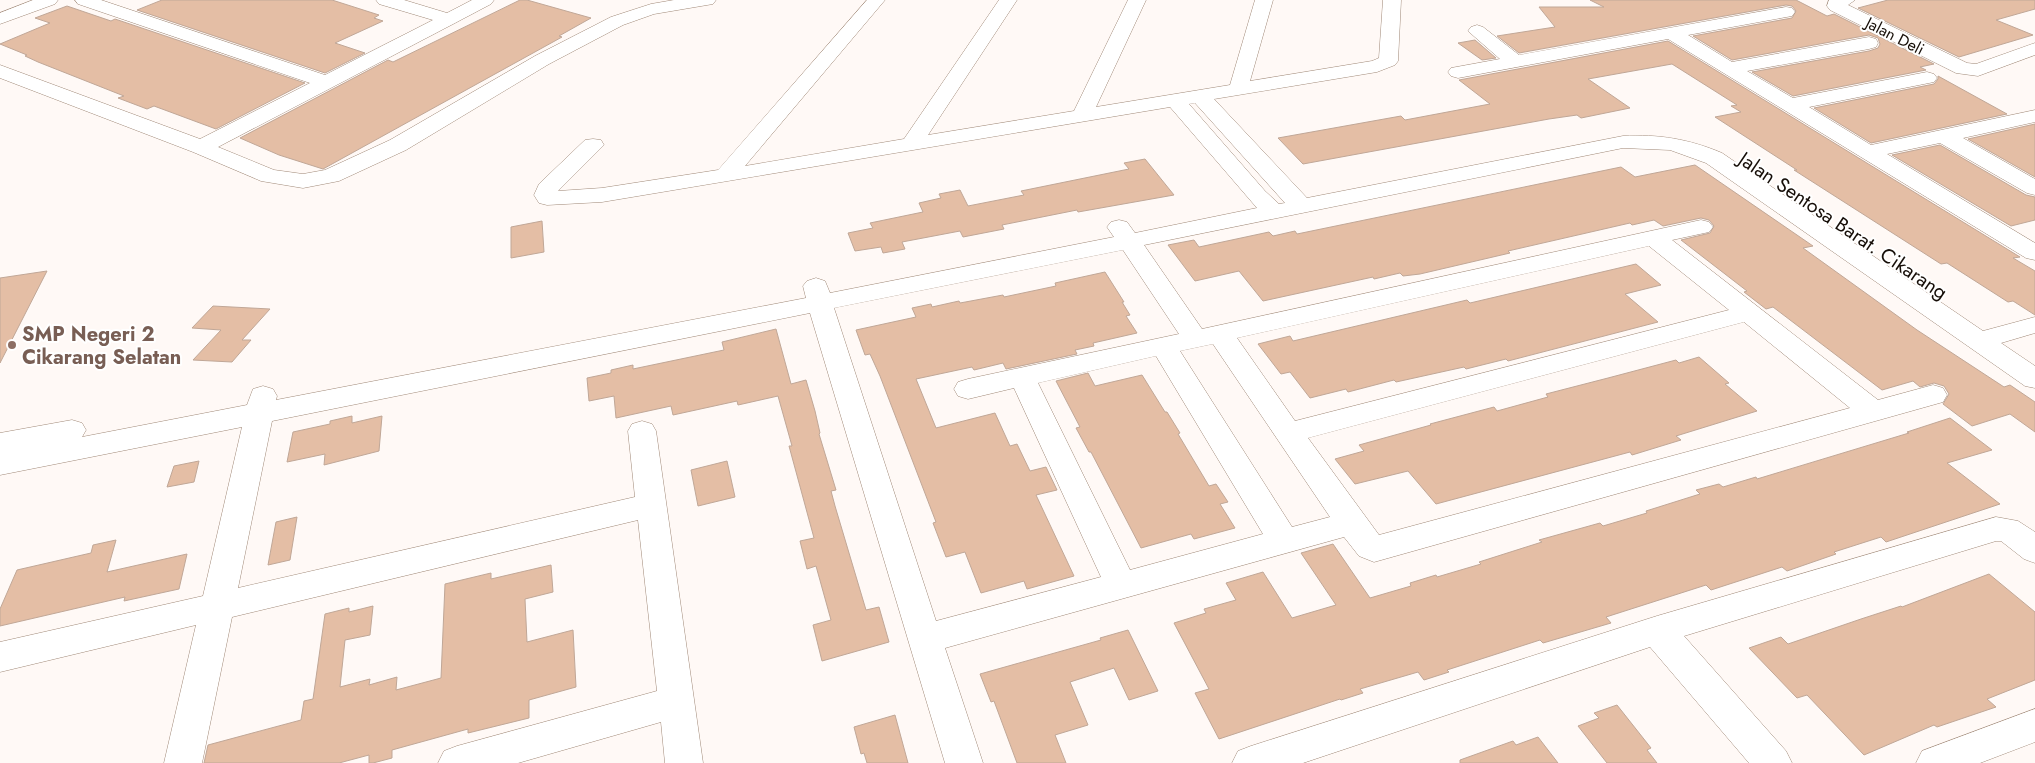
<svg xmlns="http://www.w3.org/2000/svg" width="2035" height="763" font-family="Jost,sans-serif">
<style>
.building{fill:#e4bea5;stroke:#c0a797}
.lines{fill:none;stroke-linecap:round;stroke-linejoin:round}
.street-casing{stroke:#a08978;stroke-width:1}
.street{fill:#fff;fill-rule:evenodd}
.education-dot{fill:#8d6e63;stroke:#fff;stroke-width:2}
.labels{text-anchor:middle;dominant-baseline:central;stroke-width:4;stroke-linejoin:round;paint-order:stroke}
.far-street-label{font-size:16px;fill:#160e08;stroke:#fff}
.street-label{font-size:20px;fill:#160e08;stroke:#fff}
.education-label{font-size:20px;font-weight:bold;fill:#785e54;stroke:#fff;text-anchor:start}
</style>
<rect width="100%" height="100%" fill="#fff9f6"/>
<g class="building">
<path d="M162,0H332L379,15L374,18L383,21L335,43L365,53L325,73L137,10Z"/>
<path d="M520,0H527L591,18L559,36L562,37L323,169L279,155L240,138L388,60L393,62Z"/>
<path d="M1590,0H1796L1827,16L1834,14L1934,64L1920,67L1926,70L1793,96L1752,72L1869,51L1878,48L1880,44L1878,38L1869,35L1732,60L1693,36L1792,18L1796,11L1792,6L1786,5L1519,53L1497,36L1555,27L1539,7H1604Z"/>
<path d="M1888,0H2035V9L1996,20L2033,35L1959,57L1858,8Z"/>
<path d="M67,6L111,21L115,19L305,83L216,129L154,106L147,109L118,98L124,96L38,62L25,56L27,55L0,44L50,23L35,18Z"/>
<path d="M1475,40L1496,58L1482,60L1458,43Z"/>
<path d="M1668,41L2020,257L2013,258L2035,271V315L2013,301L2008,302L1947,263L1941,264L1794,170H1797L1715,117L1741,112L1731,106L1737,105L1672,64L1588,79L1630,108L1581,118L1577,115L1549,119L1303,164L1278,138L1401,116L1405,120L1490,104L1459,80Z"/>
<path d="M1938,76L2007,114L1871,143L1814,108L1934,84L1938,79Z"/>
<path d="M2035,124V177L1968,139Z"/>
<path d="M1940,145L2026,195L2035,197V220L2011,226L1892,155Z"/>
<path d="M1145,159L1174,195L1078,212L1077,210L1002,225L1004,229L963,237L960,231L902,242L905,249L883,253L881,247L855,251L848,233L873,228L870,223L923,212L919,203L941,198L939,194L960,190L968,206L1024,195L1021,191L1129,169L1124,163Z"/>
<path d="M1695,165L1813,246L1803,248L1917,330L2004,387L2010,385L2035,402V432L2010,414L1972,426L1943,404L1949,394L1944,386L1934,383L1920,387L1913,381L1882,390L1773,307L1766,309L1744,292L1747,291L1681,240L1710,233L1714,226L1709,220L1701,218L1663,226L1654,220L1632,225L1630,223L1508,251L1510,253L1420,274L1403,276L1400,273L1374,279L1373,277L1263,301L1239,271L1195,281L1168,245L1194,240L1199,247L1269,232L1273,236L1295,231L1297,234L1621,167L1635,177Z"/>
<path d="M542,221L544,252L511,258V227Z"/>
<path d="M1636,264L1661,285L1625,294L1658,322L1508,361L1506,359L1466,369L1464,367L1396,382L1394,380L1348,392L1346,389L1310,398L1290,372L1281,374L1258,344L1290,336L1293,341L1467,300L1470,303Z"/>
<path d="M47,271L0,363V278Z"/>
<path d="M1105,272L1124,302H1122L1130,315L1126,316L1137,333L1093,343L1094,346L1075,350L1077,354L1006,369L1003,363L974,370L972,367L916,379L936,428L995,413L1010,446L1017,444L1030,471L1046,467L1057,490L1036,495L1074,576L1027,589L1024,581L981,593L965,552L946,557L933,523L936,522L880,376L870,354L865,355L856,330L916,317L912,308L931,304L932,307L959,301L960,303L1003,295L1004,297L1056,286L1055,283Z"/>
<path d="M213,306L270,309L242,340H251L232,362L193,360L221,330L192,328Z"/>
<path d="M776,329L791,384L806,380L815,411L820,433L819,434L836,490L831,491L835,506L866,610L879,607L889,642L822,661L813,625L831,620L816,566L807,569L800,541L814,538L789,446H792L778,396L738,405L737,401L673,415L671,406L616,418L614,396L589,401L587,378L611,373V370L633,365V369L724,350L722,342Z"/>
<path d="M1699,357L1729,383L1725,384L1757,411L1676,436L1681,440L1632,455L1630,452L1436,504L1408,471L1355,484L1335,459L1364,451L1359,445L1431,425L1430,424L1494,407L1497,411L1548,397L1546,394L1608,378L1676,360L1679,363Z"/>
<path d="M1088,373L1095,386L1142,375L1165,412H1167L1180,433L1178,434L1209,486L1216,484L1228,502L1220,504L1235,528L1194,539L1191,534L1141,548L1091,452H1089L1076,428L1080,427L1056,381Z"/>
<path d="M352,416V423L382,416L379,451L324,465L325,454L287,462L293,432L330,424V421Z"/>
<path d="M1950,418L1992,450L1947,463L2000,504L1886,542L1881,537L1834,552L1836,554L1787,571L1782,567L1711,590L1706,585L1606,617L1611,623L1543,643L1540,640L1447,670L1449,672L1424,680L1418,672L1360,689L1363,693L1341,700L1340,699L1219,739L1195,693L1209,689L1174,623L1206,613L1204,609L1236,600L1226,583L1263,572L1292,618L1336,605L1301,553L1333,544L1370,598L1411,586L1410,583L1436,575L1437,577L1481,564L1479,562L1542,542L1539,540L1600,523L1603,526L1647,513L1646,511L1700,494L1696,490L1719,484L1723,487L1756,477L1757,479L1909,433L1907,432Z"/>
<path d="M199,461L194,482L167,487L174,466Z"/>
<path d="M727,461L735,497L698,506L691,470Z"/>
<path d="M297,517L290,560L268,565L276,522Z"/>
<path d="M116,540L107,572L187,554L179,589L124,601L125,597L0,626V609L17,570L91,553L93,545Z"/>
<path d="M551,565L553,592L525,599L527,642L573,630L576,687L529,700V718L468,733V729L392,750V758L373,763H369V755L339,763H204L208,745L301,720L304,701L313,699L325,614L349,608V612L373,606L370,635L345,640L340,687L370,679L369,685L397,677L396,690L441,678L445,584L491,573V579Z"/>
<path d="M1989,574L2035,612V680L1987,699L1996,707L1937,727L1934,725L1864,755L1807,695L1797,698L1749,648L1781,637L1788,644L1861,619L1901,606L1902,607Z"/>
<path d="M1128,630L1158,691L1129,700L1114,668L1070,682L1088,725L1055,735L1066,763H1017L994,701L991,702L980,674L1101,640L1100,638Z"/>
<path d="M1617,705L1651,748L1647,750L1657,763H1607L1578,726L1599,718L1594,713Z"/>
<path d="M895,715L908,763H867L864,753L861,754L854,727Z"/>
<path d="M1538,737L1558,763H1460V760L1513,741L1516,745Z"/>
</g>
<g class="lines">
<g class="street-casing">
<g id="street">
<path d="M33,0H58L55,4L0,24V13Z"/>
<path d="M75,0H101L325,75L433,20L379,4L376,0H404L447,13L472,0H494L491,4L455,23L218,147L274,170L303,174L325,170L390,140L535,56L611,17L651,4L674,0H716L713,4L654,14L623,25L549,64L406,150L339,181L303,188L261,181L193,152L0,78V65L200,139L310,83L78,4Z"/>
<path d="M867,0H885L745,166L904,139L999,0H1017L928,135L1074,111L1128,0H1146L1096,107L1230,85L1255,0H1273L1250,81L1372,61L1379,58L1383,0H1401L1398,61L1395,65L1377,72L1214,99L1307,198L1623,136C1658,134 1689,139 1722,153L1983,331L2035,317V333L2001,343L2035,366V388L2025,386L1706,163L1670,150L1623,148L1144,245L1202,329L1701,220L1709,222L1713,227L1709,232L1672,240L1878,400L1933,385L1943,388L1947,395L1943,402L1374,562L1359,556L1344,537L945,648L983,763H945L810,313L272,421L238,588L635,497L628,431L632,424L642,421L652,424L656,431L703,763H665L661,722L518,763H438L444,751L457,746L657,691L638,520L232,617L202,763H164L196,625L0,672V642L203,596L242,427L0,475V433L72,420L82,423L86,430L82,437L247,405L253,389L263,386L273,389L277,396L276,400L806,298L803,286L807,281L816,278L825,281L830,293L1114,237L1107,227L1111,222L1119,220L1127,222L1135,233L1257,208L1170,107L602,202L547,205L539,203L534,195L539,184L585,140L593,139L601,140L604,145L558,191L602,188L718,170ZM1195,103L1285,203L1279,204L1265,191L1189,104ZM1649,246L1729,310L1295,421L1237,338ZM1123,250L1179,334L968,379L958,382L954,389L958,396L968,399L1014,388L1101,577L936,621L834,308ZM1744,322L1850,408L1379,535L1308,438ZM1213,344L1330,517L1292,527L1180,351ZM1156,356L1263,534L1130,570L1038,383Z"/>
<path d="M1829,0H1855L1848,5L1967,63L1976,64L2035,43V55L1978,76L1956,73L1830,10L1827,6Z"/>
<path d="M1786,7L1792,8L1795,12L1792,16L1688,35L1732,62L1869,37L1876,39L1878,43L1876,47L1869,49L1747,71L1793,98L1927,72L1934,74L1937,78L1934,82L1809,107L1871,145L2035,110V122L1963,138L2035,179V195L2027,193L1940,143L1887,154L2035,243V260L2026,258L1668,39L1458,78L1451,76L1448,72L1451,68L1500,59L1468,31L1471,27L1477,25L1483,27L1519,55Z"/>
<path d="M1996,517L2018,521L2035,532V563L2024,559L2001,541H1996L1684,636L1786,751L1792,763H1749L1650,647L1303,763H1232L1238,751L1251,746L1657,616Z"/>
<path d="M2035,709V742L1980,763H1916L1922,751Z"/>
</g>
</g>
<use href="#street" class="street"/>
</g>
<circle class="education-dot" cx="12" cy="345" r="5"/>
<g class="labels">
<g class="far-street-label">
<text transform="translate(1895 36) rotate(27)">Jalan Deli</text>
</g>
<g class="street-label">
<text transform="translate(1843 226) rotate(34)">Jalan Sentosa Barat. Cikarang</text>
</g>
<g class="education-label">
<text x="22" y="334">SMP Negeri 2<tspan x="22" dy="23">Cikarang Selatan</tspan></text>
</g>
</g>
</svg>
